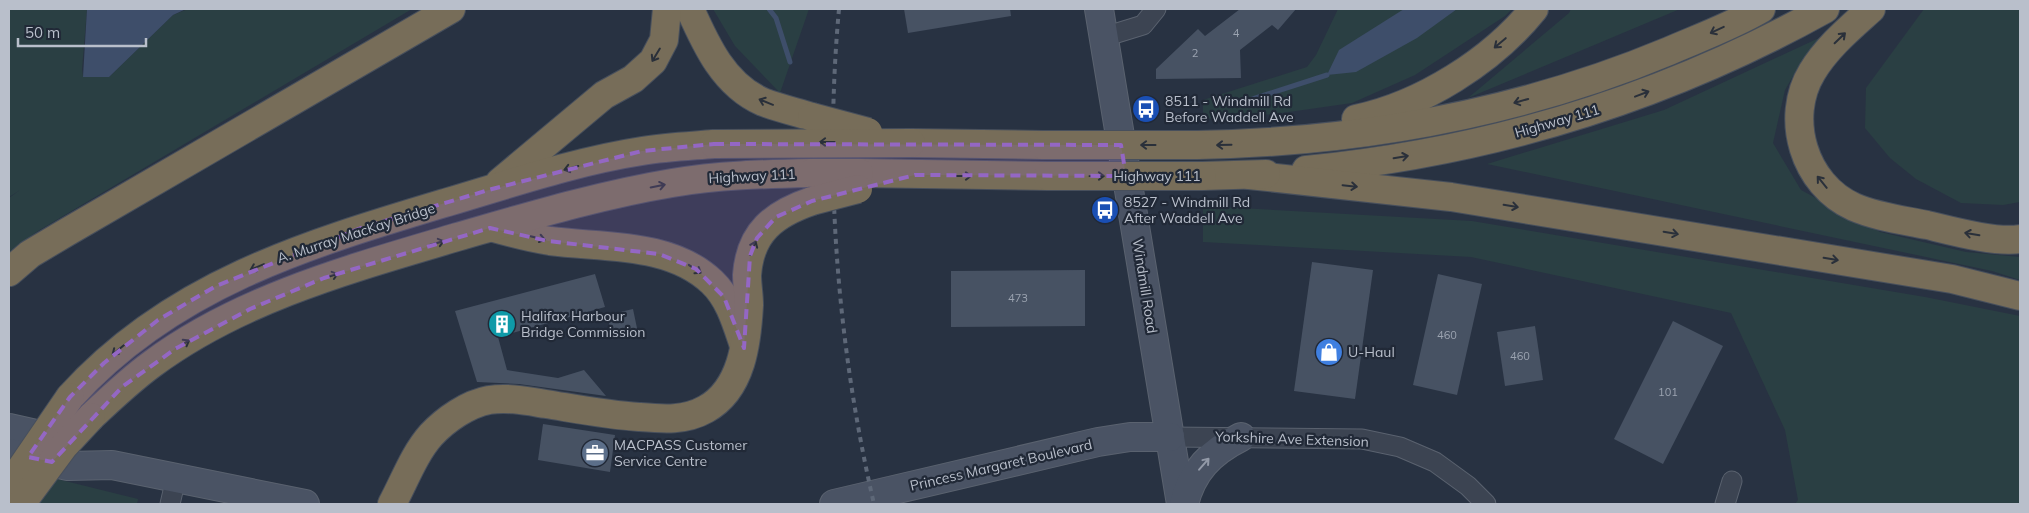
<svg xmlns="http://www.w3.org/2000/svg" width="2029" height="513" font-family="Mulish,sans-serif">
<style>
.green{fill:#2a3f43}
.water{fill:#3e4e6a}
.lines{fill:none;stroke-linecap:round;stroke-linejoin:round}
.stream{stroke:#3e4e6a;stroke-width:5}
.building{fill:#475263}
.street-casing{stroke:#5a626f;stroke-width:21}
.secondary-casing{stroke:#5a626f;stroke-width:30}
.highway-casing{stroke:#474f5c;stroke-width:30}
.street{stroke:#3c4452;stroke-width:19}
.secondary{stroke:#4a5364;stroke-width:28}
.highway{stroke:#776d59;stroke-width:28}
.rail{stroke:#5e6878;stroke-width:4;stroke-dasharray:5 5;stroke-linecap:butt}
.highway-bridge-casing{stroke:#474f5c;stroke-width:30;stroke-linecap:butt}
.highway-bridge{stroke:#776d59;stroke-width:28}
.oneway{stroke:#2a303a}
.oneway2{stroke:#9299a7}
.marked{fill:#9467c4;fill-opacity:0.2;stroke:#9467c4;stroke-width:4;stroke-dasharray:10 6;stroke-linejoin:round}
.labels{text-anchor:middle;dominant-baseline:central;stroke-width:4.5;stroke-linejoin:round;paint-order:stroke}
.number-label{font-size:11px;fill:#9ca4b1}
.poi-label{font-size:14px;fill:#b9bfcb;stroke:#212937;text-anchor:start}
.street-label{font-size:14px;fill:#b9bfcb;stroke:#212937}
</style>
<rect width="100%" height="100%" fill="#283242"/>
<g class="green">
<path d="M9,9H87L82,69L83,77H109L173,15L188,9H412L38,231L9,252V198L20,190L9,197Z"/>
<path d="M713,9H809L780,93L735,46Z"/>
<path d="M1338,9H1512L1505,16L1415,75L1352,103L1275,114L1203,119V100L1307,67L1316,55Z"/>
<path d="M1571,9H1680L1468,98L1569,13Z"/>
<path d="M1924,9H2020V202L2003,205L1961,203L1916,179L1890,158L1865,128L1866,88Z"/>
<path d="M1834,31L1800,64L1785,90L1773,143L1801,190L1880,232L1966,252L2020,257V280L1992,271L1487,164L1664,110Z"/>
<path d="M1203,206L1472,221L1925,297L2020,316V504H1795L1798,500L1785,430L1731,313L1471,257L1203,242Z"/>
<path d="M53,478L138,499L137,504H38Z"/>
</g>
<g class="water">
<path d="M87,9H186L173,15L109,77H83Z"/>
<path d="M1404,9H1457L1417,38L1356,72L1327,75L1339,50Z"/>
</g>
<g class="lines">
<g class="stream">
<path d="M769,9L776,18L790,62"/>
<path d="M1237,104L1327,75"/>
</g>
</g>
<g class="building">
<path d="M904,9H1010L1011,16L908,33Z"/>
<path d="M1240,9H1296L1278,30L1272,25L1240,50L1241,78L1156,79V69L1198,29L1205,36Z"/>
<path d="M1312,262L1373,270L1355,399L1294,391Z"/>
<path d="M1085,270V326L951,327V271Z"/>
<path d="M595,274L605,307L498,337L507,370L558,378L584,370L606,396L519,384L477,382L455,311Z"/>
<path d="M1438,274L1482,284L1457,395L1413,385Z"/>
<path d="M633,309L638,333L613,339L607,315Z"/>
<path d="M1673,321L1723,346L1663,464L1614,439Z"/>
<path d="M1535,326L1543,380L1505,386L1497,332Z"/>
<path d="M543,424L615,435L610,472L538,460Z"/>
</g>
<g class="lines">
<g class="street-casing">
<g id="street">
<path d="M1104,37L1143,25L1156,9"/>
<path d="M1170,437L1362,439L1400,447L1435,462L1468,486L1486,504"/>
<path d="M170,504L176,478"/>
<path d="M1725,504L1732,481"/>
</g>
</g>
<g class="secondary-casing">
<g id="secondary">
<path d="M1099,9L1181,504"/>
<path d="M9,428L67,441"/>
<path d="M9,453L68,466L112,465L305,504"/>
<path d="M834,504L1098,442L1130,437H1170"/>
<path d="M1184,504C1192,471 1211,452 1241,437"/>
</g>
</g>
<g class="highway-casing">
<g id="highway">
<path d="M690,9C706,45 724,85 763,102C779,108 796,112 812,117"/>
<path d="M1871,9C1850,28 1827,47 1812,72C1784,118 1804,185 1854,207C1877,217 1903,220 1927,225C1952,231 1996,243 2020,239"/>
<path d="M1356,119C1422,105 1492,61 1534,9"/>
<path d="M911,143L1043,145"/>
<path d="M1197,145C1359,142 1518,114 1669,51C1699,38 1732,26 1761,9"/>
<path d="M1306,170C1489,152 1665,98 1825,9"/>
<path d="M859,173L1048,176"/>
<path d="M1249,175L1451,197L1952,279L2020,296"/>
<path d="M1202,176L1266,174"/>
<path d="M500,182L604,95L633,79L653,61L664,40L667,9"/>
<path d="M494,228C512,233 531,238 550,241C604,248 670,242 712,282C729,298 736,322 743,343"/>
<path d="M9,272L30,254L67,232L451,9"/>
<path d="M70,397C172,284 308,244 448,202C512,183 577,161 642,151C666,147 690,146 714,144"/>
<path d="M91,417C110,399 130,380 152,364C241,298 353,268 457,237C527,217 600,195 672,183C718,175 765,174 812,173"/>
<path d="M392,504C404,482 414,454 431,435C446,419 468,404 489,400C508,397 527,401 546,404C577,409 608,415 639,417C663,419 685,421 706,409C742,389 747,342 749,305C749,295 747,285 747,275C750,232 774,214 812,201"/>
</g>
</g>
<use href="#street" class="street"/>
<use href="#secondary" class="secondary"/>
<use href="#highway" class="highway"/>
<path class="rail" d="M839,9C824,173 837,344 874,504"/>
<g class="highway-bridge-casing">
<g id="highway-bridge">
<path d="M812,117L868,132"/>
<path d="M714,144L911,143"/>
<path d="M1043,145H1197"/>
<path d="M812,173H859"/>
<path d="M1048,176H1202"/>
<path d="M812,201L858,189"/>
<path d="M9,486L70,397"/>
<path d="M21,504L64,446L91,417"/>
</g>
</g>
<use href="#highway-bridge" class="highway-bridge"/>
</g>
<defs><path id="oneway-shaft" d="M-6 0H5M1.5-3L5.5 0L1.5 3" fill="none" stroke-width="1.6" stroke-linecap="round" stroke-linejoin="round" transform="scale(1.25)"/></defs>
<g class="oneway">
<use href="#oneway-shaft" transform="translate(1717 30) rotate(155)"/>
<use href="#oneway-shaft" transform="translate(1840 38) rotate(-44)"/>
<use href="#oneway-shaft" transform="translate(1500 43) rotate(140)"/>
<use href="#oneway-shaft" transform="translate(656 55) rotate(121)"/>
<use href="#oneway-shaft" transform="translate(1642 94) rotate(-21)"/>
<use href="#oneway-shaft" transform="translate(1521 101) rotate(164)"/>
<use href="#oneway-shaft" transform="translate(766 102) rotate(-158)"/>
<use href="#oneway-shaft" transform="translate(827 142) rotate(180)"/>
<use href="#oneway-shaft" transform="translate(1148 145) rotate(-180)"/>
<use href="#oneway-shaft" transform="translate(1224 145) rotate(179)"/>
<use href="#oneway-shaft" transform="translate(1401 157) rotate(-9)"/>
<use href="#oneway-shaft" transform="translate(571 168) rotate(165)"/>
<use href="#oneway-shaft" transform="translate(964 176)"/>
<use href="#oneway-shaft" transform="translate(1097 176)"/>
<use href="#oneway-shaft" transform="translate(1822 182) rotate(-129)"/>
<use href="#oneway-shaft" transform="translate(658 186) rotate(-11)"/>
<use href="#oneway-shaft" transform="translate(1350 186) rotate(6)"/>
<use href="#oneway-shaft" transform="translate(1511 206) rotate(9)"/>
<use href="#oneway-shaft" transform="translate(1671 233) rotate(10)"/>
<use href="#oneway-shaft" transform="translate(1972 234) rotate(-171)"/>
<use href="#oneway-shaft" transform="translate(538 238) rotate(13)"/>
<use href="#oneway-shaft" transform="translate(437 243) rotate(-16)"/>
<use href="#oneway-shaft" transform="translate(753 248) rotate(-68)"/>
<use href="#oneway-shaft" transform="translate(1831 259) rotate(9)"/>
<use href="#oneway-shaft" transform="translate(257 267) rotate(157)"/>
<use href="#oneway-shaft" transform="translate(695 269) rotate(34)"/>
<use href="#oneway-shaft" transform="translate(331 276) rotate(-18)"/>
<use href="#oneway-shaft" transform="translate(183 344) rotate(-30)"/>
<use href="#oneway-shaft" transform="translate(118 350) rotate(141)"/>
</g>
<use class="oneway2" href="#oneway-shaft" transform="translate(1204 464) rotate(-49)"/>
<path class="marked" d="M714,144L1121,145L1126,176L915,175L812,201L776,217L757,238L750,256L744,348L724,297L696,269L659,254L548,241L490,228L324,278L250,309L175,349L122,387L52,462L28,457L70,397L104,363L158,320L216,286L361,228L492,189L642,151Z"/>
<defs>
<g id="bus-disc" transform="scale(1.4375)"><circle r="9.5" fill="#1a4fb4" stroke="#212937"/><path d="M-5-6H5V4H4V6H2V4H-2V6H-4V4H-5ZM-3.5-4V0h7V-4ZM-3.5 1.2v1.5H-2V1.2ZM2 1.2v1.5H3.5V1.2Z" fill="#fff"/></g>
<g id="building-disc" transform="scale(1.4375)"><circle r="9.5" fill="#0f9aa8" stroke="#212937"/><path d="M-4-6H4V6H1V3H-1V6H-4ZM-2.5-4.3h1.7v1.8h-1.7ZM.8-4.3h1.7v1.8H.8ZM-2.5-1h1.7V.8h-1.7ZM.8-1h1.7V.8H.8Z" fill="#fff"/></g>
<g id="shop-disc" transform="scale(1.4375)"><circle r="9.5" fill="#3f7fe0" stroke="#212937"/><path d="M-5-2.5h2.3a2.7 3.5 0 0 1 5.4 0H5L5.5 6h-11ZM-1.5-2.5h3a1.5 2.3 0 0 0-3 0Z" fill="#fff"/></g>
<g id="office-disc" transform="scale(1.4375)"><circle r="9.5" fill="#5c6f8a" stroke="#212937"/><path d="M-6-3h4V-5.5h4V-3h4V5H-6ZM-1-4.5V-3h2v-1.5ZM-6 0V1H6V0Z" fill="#fff"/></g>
</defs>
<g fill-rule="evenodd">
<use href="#bus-disc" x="1146" y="109"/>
<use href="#bus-disc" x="1105" y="210"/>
<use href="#building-disc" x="502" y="324"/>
<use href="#shop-disc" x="1329" y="352"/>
<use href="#office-disc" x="595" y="453"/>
</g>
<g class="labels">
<g class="number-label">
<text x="1236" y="33">4</text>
<text x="1195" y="53">2</text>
<text x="1018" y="298">473</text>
<text x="1447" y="335">460</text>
<text x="1520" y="356">460</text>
<text x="1668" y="392">101</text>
</g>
<g class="poi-label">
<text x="1165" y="101">8511 - Windmill Rd<tspan x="1165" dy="16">Before Waddell Ave</tspan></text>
<text x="1124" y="202">8527 - Windmill Rd<tspan x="1124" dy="16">After Waddell Ave</tspan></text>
<text x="521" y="316">Halifax Harbour<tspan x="521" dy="16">Bridge Commission</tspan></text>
<text x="1348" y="352">U-Haul</text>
<text x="614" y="445">MACPASS Customer<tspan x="614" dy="16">Service Centre</tspan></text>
</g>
<g class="street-label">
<text transform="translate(1557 121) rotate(-16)">Highway 111</text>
<text transform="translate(752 176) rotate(-3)">Highway 111</text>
<text x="1157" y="176">Highway 111</text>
<text transform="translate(356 233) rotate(-18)">A. Murray MacKay Bridge</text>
<text transform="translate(1145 286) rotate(81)">Windmill Road</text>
<text transform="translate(1292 439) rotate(2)">Yorkshire Ave Extension</text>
<text transform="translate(1001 465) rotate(-13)">Princess Margaret Boulevard</text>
</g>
</g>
<rect width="2029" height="513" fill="none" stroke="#b9bfcb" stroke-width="20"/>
<path d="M18 38v8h128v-8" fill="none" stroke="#b9bfcb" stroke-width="2.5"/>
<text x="25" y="38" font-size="15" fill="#b9bfcb" stroke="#212937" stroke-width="4" paint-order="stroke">50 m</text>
</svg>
